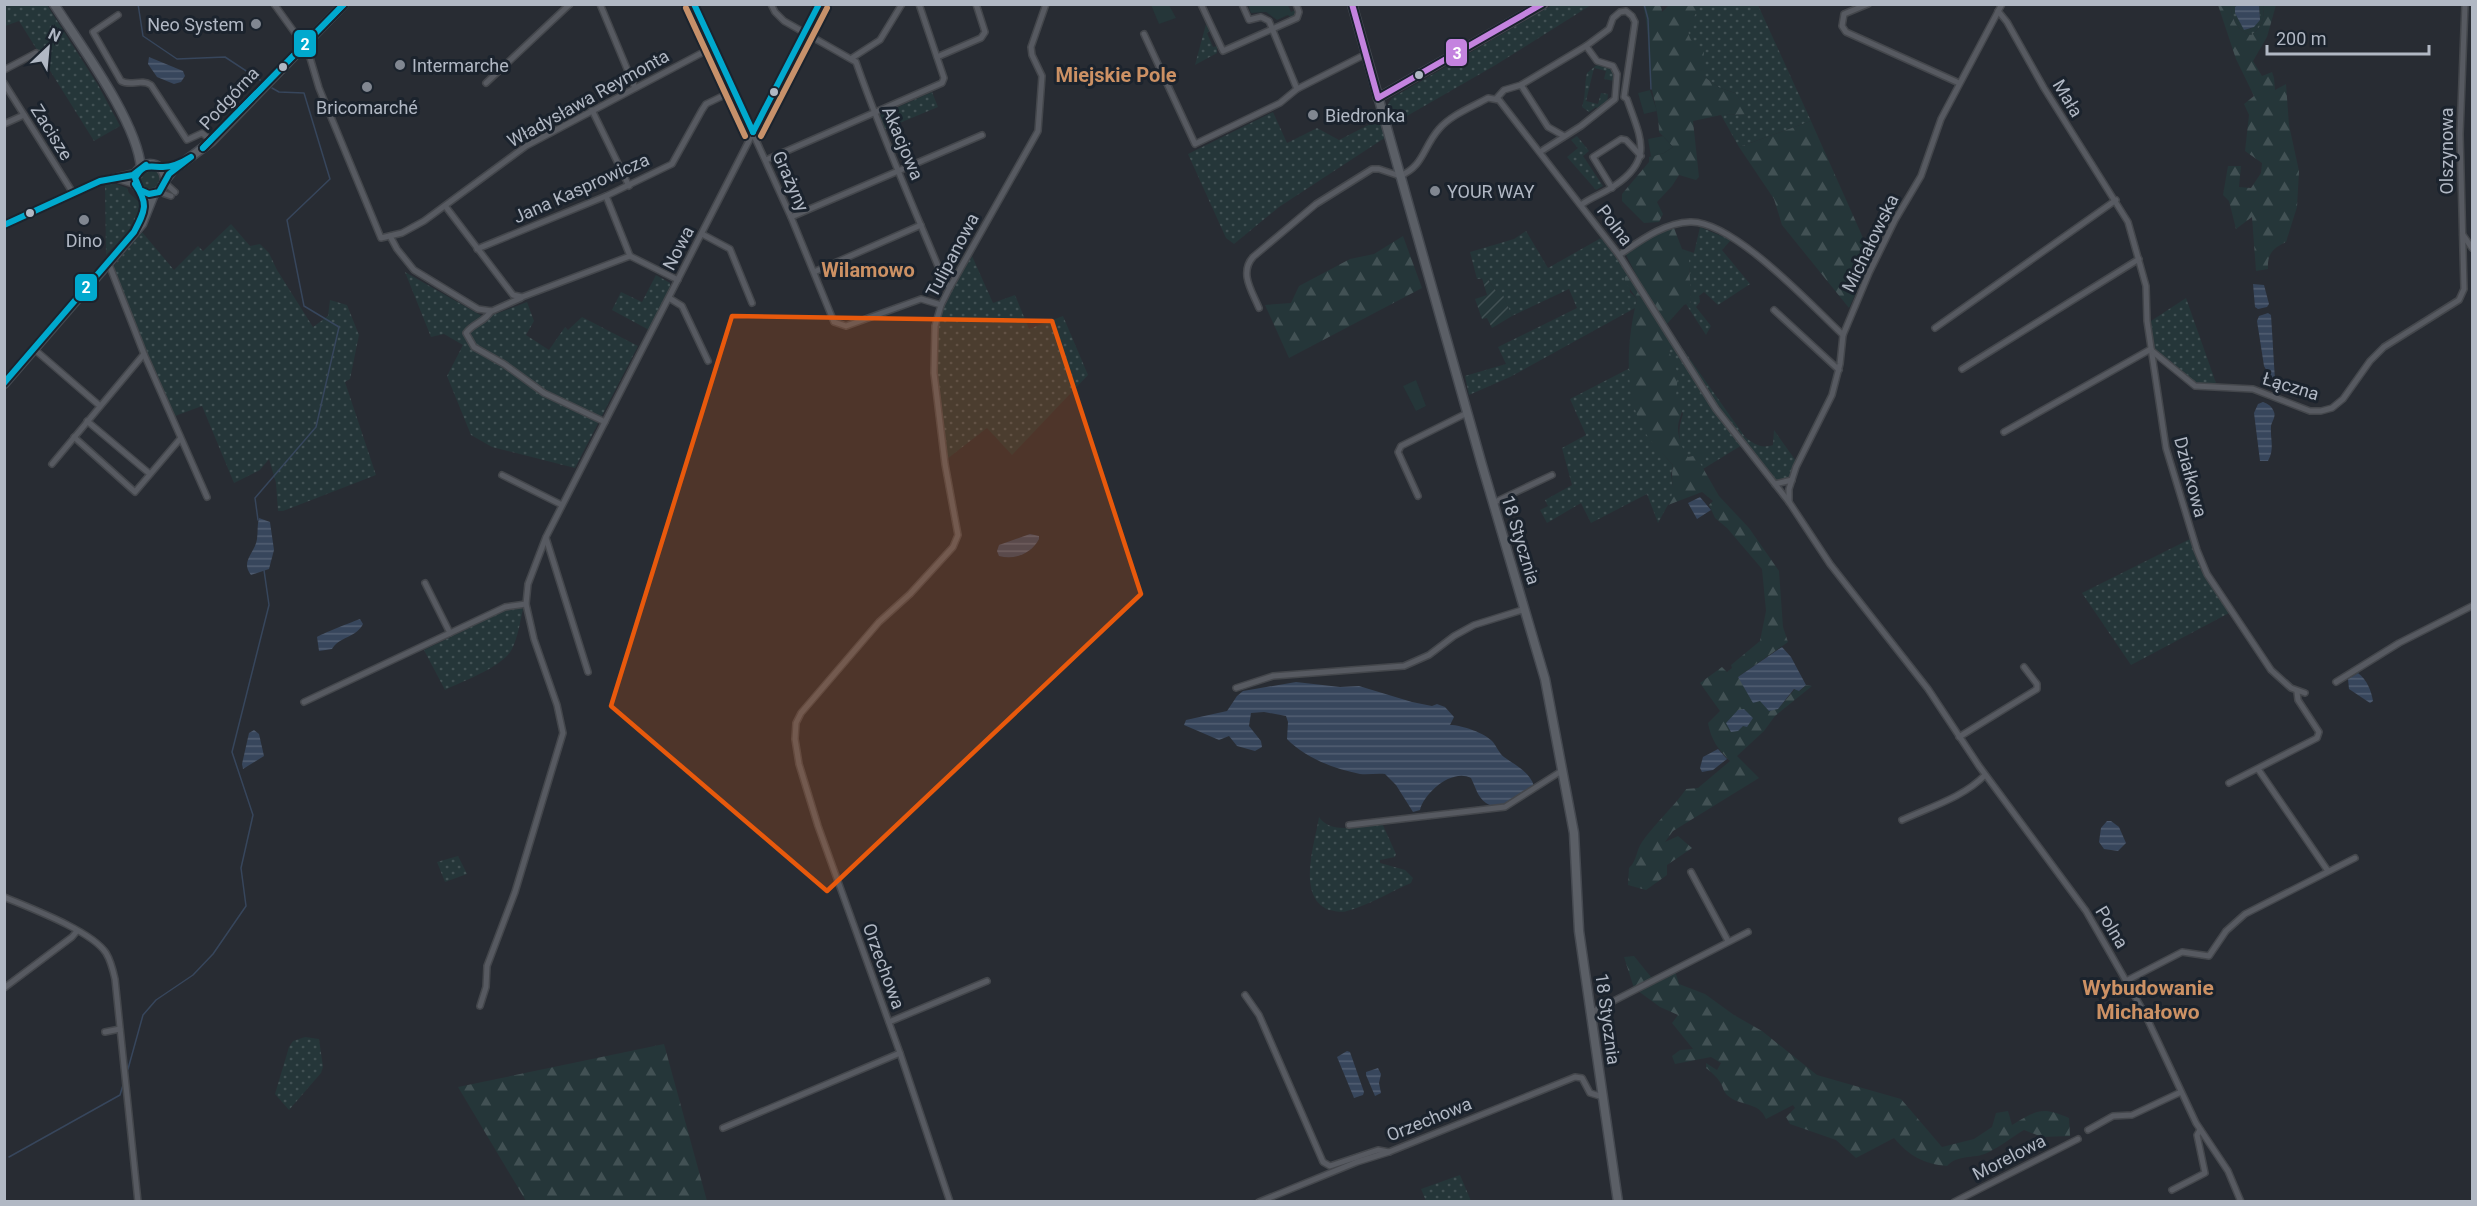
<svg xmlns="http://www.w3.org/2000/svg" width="2477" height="1206" font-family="Roboto,sans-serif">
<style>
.grass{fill:url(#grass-dots)}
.forest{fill:url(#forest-firs)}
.park{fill:#253639}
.garden{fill:url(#garden-furrows)}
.water{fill:url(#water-rules)}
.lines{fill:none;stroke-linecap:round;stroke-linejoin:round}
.stream{stroke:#37465c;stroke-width:1.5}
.street-casing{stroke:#44474c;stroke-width:8}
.secondary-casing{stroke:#454950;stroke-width:11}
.street{stroke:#575a61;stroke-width:5}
.secondary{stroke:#5b5f66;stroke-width:8}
.bus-1-casing{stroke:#1b232d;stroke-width:10}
.bus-2-casing{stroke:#1b232d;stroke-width:10}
.bus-3-casing{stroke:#1b232d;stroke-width:10}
.bus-1{stroke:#00a9ce;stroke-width:6}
.bus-2{stroke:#c483df;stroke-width:6}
.bus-3{stroke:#c7916a;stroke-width:6}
.marked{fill:#e8590c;fill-opacity:0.2;stroke:#e8590c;stroke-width:4.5;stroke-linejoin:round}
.poi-dot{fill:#818791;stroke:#1b232d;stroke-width:2}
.bus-dot{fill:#b1b8c4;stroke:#1b232d;stroke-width:2}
.labels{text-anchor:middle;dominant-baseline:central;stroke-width:6;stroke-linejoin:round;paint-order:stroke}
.poi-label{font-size:18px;fill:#b1b8c4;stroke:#1b232d;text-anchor:start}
.street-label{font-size:18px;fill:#b1b8c4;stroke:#1b232d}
.neighbourhood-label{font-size:20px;font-weight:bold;fill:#cc9164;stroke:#1b232d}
.quarter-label{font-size:21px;font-weight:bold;fill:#cc9164;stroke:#1b232d}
.line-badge{stroke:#1b232d;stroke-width:2}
.badge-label{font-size:16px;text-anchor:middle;font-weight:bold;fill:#fff}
</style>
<defs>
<pattern id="grass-dots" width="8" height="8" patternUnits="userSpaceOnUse" patternTransform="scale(1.5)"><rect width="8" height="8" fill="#253639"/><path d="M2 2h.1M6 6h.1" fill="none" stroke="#425154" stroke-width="1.8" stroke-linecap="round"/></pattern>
<pattern id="forest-firs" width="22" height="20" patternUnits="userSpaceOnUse" patternTransform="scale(1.5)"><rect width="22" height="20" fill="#253639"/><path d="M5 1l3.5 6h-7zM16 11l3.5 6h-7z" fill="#425154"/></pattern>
<pattern id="garden-furrows" width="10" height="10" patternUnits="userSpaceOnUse" patternTransform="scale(1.5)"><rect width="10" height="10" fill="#253639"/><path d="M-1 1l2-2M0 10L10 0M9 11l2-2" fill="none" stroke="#425154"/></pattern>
<pattern id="water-rules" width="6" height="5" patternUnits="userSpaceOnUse" patternTransform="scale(1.5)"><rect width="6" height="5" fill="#37465c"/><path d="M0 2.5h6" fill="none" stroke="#525f72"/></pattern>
</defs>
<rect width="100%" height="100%" fill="#282c33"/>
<g class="grass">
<path d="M1554,4L1591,5L1494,66L1393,124L1387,106L1392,98Z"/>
<path d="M5,5H47L98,85L120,126L94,141L19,21L5,26Z"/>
<path d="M1700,5H1758L1811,121L1739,147L1721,115L1749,114L1735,93L1720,88L1703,76V52C1678,35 1690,25 1700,5Z"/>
<path d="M2230,5H2238L2235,7L2250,29L2260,20L2259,5H2263C2265,16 2262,29 2251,35C2235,30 2233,19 2230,5Z"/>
<path d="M1206,24L1211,30L1207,33L1213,47L1217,46V53L1195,65Z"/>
<path d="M1598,64L1611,67L1614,71V81L1604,79L1606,71L1594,68L1586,101L1598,104L1601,93L1608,94L1607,103L1599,111L1596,107L1589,112L1582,107C1586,96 1584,85 1587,73Z"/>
<path d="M932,92L938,107L885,129L880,115Z"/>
<path d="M1273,112L1287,143L1317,128L1339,140L1382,118L1386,137L1279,207L1234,244L1226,238L1188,154Z"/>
<path d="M1577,136L1589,151L1583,156L1603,186L1596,190L1567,157L1578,148L1571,140Z"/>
<circle cx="151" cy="179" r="11"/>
<path d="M110,182L127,188L129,193L139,202C140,224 120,240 106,255L105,183Z"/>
<path d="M231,224L250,246L260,244L269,253L277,270L313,327L328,316L330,300L347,305L359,335L350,379L345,382L376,475L283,511H278L276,483L269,459L260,470L234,483L202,406L175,416L111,269L142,232L174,270L198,246L203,251Z"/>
<path d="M1700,227L1731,240L1722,250L1750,284L1718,305L1704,292L1699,296L1700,302L1696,307L1711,326L1706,335L1686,304L1691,302C1688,283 1694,266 1682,249L1694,253Z"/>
<path d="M1526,231L1548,268L1601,238L1629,274L1630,292L1637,299L1635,308L1510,377L1469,395L1465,376L1506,364L1498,347L1577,308L1569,289L1512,316L1500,289L1496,291L1487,278L1477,279L1470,252L1514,239Z"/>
<path d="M972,256L993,303L1015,295L1029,329L1063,316L1088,375L1012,455L987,428L947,459C941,410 926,351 943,303C948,287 963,270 972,256Z"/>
<path d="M405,272L482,316H490L527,302L534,321L526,335L549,350L565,327L568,330L582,317L638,346L575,468L492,447L471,435L447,376L463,345L444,334L431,337Z"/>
<path d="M656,275L670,283V289L649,330L612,310L621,292L642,302Z"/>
<path d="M2186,298L2217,386L2196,385L2154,351L2151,321Z"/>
<path d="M1666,325L1745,437C1754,444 1761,449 1773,445L1774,430L1796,461L1791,476L1781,481L1775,480L1719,408Z"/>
<path d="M1673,346L1714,410L1742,445L1703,469L1693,456L1688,457C1677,445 1678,428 1683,414L1676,396L1669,351Z"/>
<path d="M1630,368C1635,419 1639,427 1673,465L1671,475L1674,494L1658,523L1647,494L1591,523L1581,503L1547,523L1540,510L1548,506L1545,500L1572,485L1562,448L1586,435L1570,399Z"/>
<path d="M2190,539L2202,572L2231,612L2131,665L2082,593Z"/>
<path d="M519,606L523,609C520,622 518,637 512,649C503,667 463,681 445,690L424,650L508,609Z"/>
<path d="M1319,817C1332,836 1363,825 1382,823L1396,854L1395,857L1380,860V863L1405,870L1413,878L1411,883C1390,892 1369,905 1347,911C1342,913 1335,911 1329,910C1296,897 1315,843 1319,817Z"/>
<path d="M458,856L467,874L445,882L437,862Z"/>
<path d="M305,1037L319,1039L323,1067L321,1073L289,1110L275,1094L289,1047L293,1041Z"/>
<path d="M1460,1175L1471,1201H1426L1421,1189Z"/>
</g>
<g class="forest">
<path d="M1643,5H1661L1662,12L1669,5H1700C1691,25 1678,35 1704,51L1703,76L1720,88L1735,93L1750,114L1721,115L1693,121L1699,177L1696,180L1679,175L1672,186L1657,202L1663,214L1659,222L1644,223L1622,201V194L1649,162V157L1664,153L1673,147L1659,132C1659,116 1654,101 1651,85C1647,58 1650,31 1643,5Z"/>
<path d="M2218,5H2230C2233,19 2235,30 2251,35C2262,29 2265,16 2263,5H2276L2267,37L2253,61L2262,76L2272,72L2274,78L2275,90L2286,84L2289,125L2299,171L2297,207L2286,242C2273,248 2267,254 2268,269L2256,271L2252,217L2236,229L2229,201L2223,195L2228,166H2241L2239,187L2251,188L2261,173L2262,163L2245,151L2249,115L2244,104L2254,96L2236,59Z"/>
<path d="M1811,121L1872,258L1849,308L1782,225L1774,199L1739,147Z"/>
<path d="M1674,228L1682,249L1689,259L1691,302L1684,305L1666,325L1645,292L1625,253L1655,233Z"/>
<path d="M1403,236L1422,288L1289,358L1265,305L1291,303L1299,286L1350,259L1374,254Z"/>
<path d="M1629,274L1673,346L1669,351L1678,374L1676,396C1689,407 1678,416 1678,428C1678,437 1683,451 1688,457L1693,456L1694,449L1702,450L1706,458L1700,463L1719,496L1749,528L1779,571L1783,627L1788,642L1738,677L1760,701L1778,709L1795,689L1800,691L1806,685L1812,686L1775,716L1764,731L1737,756L1759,778L1673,831L1665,842L1678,836L1692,848L1667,865V875L1646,890L1628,885L1629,868C1637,861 1636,850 1642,842C1655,823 1673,808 1686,789L1698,788L1730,761C1718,749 1711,740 1708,723L1720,711L1700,683L1722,667L1727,672L1732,668L1731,665L1760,641L1766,611L1762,569L1727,528L1715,518L1709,505L1713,501L1702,492L1668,505C1676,491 1670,480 1673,465C1663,454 1650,442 1643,429C1623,391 1627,339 1637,299L1625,282V277Z"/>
<path d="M1634,956L1655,982L1675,971L1679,984L1705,994L1734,1015L1762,1031L1817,1075L1901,1099L1942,1147L1974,1139L1992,1127L1996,1113L2008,1111L2012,1125C2037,1110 2042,1106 2069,1118L2070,1136L2042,1137L2024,1130C2012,1137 2000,1147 1987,1153C1974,1159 1958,1154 1947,1166C1924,1164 1909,1156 1894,1138L1856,1158L1836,1140L1790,1124L1786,1117L1795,1108L1793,1105L1766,1119C1759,1101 1740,1107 1727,1095C1723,1091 1723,1086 1720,1082C1717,1077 1711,1072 1706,1068V1063L1717,1070L1721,1063L1711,1057L1675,1064L1672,1056L1680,1050L1693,1049L1672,1023L1678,1015L1660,1007L1634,988L1624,957Z"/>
<path d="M664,1044L707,1201H526L458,1087Z"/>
</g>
<g class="park">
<path d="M1151,5H1169L1176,18L1159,24Z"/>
<path d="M1248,5H1288L1291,12L1295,10L1296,15L1291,18L1288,15L1277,20L1266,12L1251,13Z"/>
<path d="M1650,90L1657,111L1644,114L1638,93Z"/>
<path d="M1663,136L1673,147L1664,153L1651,157L1648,139Z"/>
<path d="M1416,380L1426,406L1416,411L1403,386Z"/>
</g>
<path class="garden" d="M1482,278H1487L1496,291L1500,288L1512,316L1492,328L1487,318L1482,319L1475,299L1487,295Z"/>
<g class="water">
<path d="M2238,5H2259L2260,20L2254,27L2244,30L2235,13V7Z"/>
<path d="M149,57L183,71L185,76L181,82L174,84L157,77L148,64Z"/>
<path d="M2253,284L2264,285L2269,304L2267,307L2258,309L2255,307Z"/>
<path d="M2268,313L2271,315L2275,380L2273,382L2264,366L2257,321L2259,316Z"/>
<path d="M2263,402C2268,404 2272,406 2274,412C2276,417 2272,421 2271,426C2270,439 2275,449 2268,461H2260L2254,413L2258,404Z"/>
<path d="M1700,497L1711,510L1697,519L1688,503Z"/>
<path d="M259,518L270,522L274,550L269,569L251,575C240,561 255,553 257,539C258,532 257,525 259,518Z"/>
<path d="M1030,534L1039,536V539C1031,554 1015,560 999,556L997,551L999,545Z"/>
<path d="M360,619L363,624C357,637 339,637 332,649L319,651L317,637C319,635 354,621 360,619Z"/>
<path d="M1782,647L1791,657L1806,685L1799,691L1794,689L1778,709L1769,711L1760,701L1753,703L1738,677Z"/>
<path d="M2358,673C2367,680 2371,690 2373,701L2370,703L2349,689L2348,679Z"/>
<path d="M1296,682L1340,687L1359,686L1412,702L1432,706L1437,704L1445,707L1454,717L1450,725C1462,725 1485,733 1493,742C1497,747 1499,753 1504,757C1515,765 1530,772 1534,786C1522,794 1500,813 1486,803C1478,798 1475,786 1471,778C1452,768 1424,793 1420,810L1413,812L1396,785L1385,774C1377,773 1368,775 1360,774C1335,769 1305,758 1287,739L1288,722L1286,716L1264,712L1251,713L1249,726L1261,741L1262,747L1255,751L1237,746L1229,736L1219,740L1184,725L1186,720L1227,711L1237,696L1243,691Z"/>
<path d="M1744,709L1753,718L1747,727L1743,726L1738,731L1731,732L1726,723L1738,710Z"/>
<path d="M254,730L259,734L264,756L243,769L242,764L249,733Z"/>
<path d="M1718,749L1727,759L1713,770L1702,772L1700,768L1703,757Z"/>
<path d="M2107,821H2111L2119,827L2126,843L2118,851L2104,849L2099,842L2101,828Z"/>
<path d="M1347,1051L1350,1052L1364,1092L1363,1095L1354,1098L1337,1057Z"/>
<path d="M1378,1068L1381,1074L1379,1083L1381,1093L1375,1096L1366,1075V1072Z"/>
</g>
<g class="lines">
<g class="stream">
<path d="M138,4L143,36L177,59L225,57L260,80"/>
<path d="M1644,4L1648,19L1651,89"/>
<path d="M258,520L255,498L316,427L339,327L304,306L287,220L330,179L304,93L279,92L272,88"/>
<path d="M128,1069L143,1015L156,1000L193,975L213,954L246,906L241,868L253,815L232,752L269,605L264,570"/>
<path d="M9,1157L120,1095L123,1085"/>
</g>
<g class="street-casing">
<g id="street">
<path d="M274,4L308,51L319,88L381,238L402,233L424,221L526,146L713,47"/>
<path d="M600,4L635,88"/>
<path d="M694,4L791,217L834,322L846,326L921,299L941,305"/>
<path d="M771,4L775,12L784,21L856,62C882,137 915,210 945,283L950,287"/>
<path d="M1201,4L1223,51L1297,18L1299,12L1296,4"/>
<path d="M1242,4L1249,20L1261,17L1269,21L1297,89"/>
<path d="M1868,4L1844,14L1842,26L1846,32L1959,83"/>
<path d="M1998,11L2007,22L2044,88L2128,222L2146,286L2147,321L2166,448L2197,550L2207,574L2271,670L2291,688L2305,693"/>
<path d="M118,15L93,32L121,81C131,87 141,78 151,85L187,140L202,133L212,141"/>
<path d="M1144,34L1195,144L1280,103L1297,89L1366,54"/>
<path d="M937,57L981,38L985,32L976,4"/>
<path d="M852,58L880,40L902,4"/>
<path d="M4,70L36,53"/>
<path d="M4,83L73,193"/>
<path d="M486,83L570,4"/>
<path d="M1521,85L1548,127L1564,136"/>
<path d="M1496,99L1504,90L1521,85L1586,46L1609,29L1613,18L1620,12L1626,11L1632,16L1635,22L1624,97L1627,99C1640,137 1655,159 1614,186C1603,194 1591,197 1581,205"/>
<path d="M592,110L629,186"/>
<path d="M4,124L24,115"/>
<path d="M1540,152L1581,126L1615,99L1617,74L1613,66L1597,61L1586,46"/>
<path d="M766,160L942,83L944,78L919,4"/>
<path d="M117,179L136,185"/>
<path d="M165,183L175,192"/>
<path d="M1612,188L1593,157L1621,139L1626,140L1641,156"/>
<path d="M159,192L171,196"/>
<path d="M606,196L630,256"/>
<path d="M446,207L513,295L522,297L630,256L678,280"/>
<path d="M791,217L982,135"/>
<path d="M4,225L100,181L137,172"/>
<path d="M702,234L730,249L752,303"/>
<path d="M2463,235L2472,248"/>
<path d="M390,236L397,249L414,270L478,309L492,311L521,298"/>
<path d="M477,249L606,196L672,164L702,110L706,104L733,91"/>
<path d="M1619,255C1640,241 1663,223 1690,222C1733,220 1812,306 1843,335"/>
<path d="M107,265L110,267L144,354L207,497"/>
<path d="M814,272L921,225"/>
<path d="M669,298L682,306L708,361"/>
<path d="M1259,308C1252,291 1239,273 1253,257L1316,204L1372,169H1379L1400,176C1424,166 1423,147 1439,129C1451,115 1472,107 1488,98L1499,100L1619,255L1716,409L1789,502L1830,564L1928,689L1979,766L2086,911L2145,1014L2196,1123L2228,1171L2241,1202"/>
<path d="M1774,310L1839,370"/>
<path d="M491,311C485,322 473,323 466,333L474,347L504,364L544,393L605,422"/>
<path d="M1935,328L2116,200"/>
<path d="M34,349L100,406"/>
<path d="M2152,351L2195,386L2253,389L2310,411H2321L2332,408L2343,399L2370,361L2384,347L2459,300L2464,289L2460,134L2465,4"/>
<path d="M1962,369L2139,259"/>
<path d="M87,421L150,474"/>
<path d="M2004,432L2151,349"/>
<path d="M74,437L135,492L180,439"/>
<path d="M52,464L144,354"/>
<path d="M502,475L562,505"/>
<path d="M1775,484L1792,480"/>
<path d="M1418,496L1398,452L1401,446L1467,413"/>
<path d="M1789,502V489L1796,467L1832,395L1840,364L1843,335L1869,273L1895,220L1921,176L1941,119L2002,4"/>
<path d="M1493,503L1552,475"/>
<path d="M546,538L588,672"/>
<path d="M425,583L450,633"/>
<path d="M2336,682L2399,643L2472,606"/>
<path d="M1236,688L1273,676L1404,666L1429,655L1454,636L1474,625L1525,609"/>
<path d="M304,702L505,607L526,604"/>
<path d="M1959,737L2037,689V684L2024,667"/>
<path d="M2258,769L2328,871"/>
<path d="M2229,783L2317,738L2319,732L2298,700L2297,692"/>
<path d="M1902,820C1930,807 1964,797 1985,775"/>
<path d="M1349,825L1505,807L1563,770"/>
<path d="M1691,872L1728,941"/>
<path d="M4,897C30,908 92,931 106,953C111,961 113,970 115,979L138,1202"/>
<path d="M2126,981L2182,952L2209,956L2226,931L2245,914L2355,858"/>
<path d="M4,988L72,937L77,931"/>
<path d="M1245,995L1259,1015L1323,1162L1330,1166L1378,1150L1389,1152"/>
<path d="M480,1006L486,987L487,966L515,892L563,733L557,705L534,639L526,604L528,584L546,537L819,4"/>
<path d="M1590,1013L1748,932"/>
<path d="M889,1022L987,981"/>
<path d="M105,1032L120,1029"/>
<path d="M723,1128L900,1053"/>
<path d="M2088,1130L2113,1116L2132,1115L2181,1092"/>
<path d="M2172,1190L2205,1173L2197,1135L2200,1130"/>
<path d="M950,1202L900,1053L818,826L799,764L795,739L796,723L801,713L879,622L910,594L953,547L958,535L945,464L934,373L935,326L941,305L950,287L1038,131L1042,76L1032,55L1031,47L1046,4"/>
<path d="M1259,1202L1357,1162L1389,1152L1575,1077L1582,1078L1590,1093L1603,1097"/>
<path d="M1954,1202L2078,1139"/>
</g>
</g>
<g class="secondary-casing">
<g id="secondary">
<path d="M54,4C80,45 137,121 141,168"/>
<path d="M1352,4L1482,465L1545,679L1574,833L1579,931L1618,1202"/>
<path d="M1378,98L1543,4"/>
<circle cx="150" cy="179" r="15"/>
<path d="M166,179L173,170L212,141L344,4"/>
<path d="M4,384L142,224L154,194"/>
</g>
</g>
<use href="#street" class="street"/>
<use href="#secondary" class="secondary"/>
<g class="bus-1-casing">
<g id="bus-1">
<path d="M694,4L753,132"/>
<path d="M753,132L819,4"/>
<path d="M203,148L344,4"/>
<path d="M203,148L344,4"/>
<path d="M191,157L169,174L159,192L149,194L140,190L135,178C144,163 148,167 163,167C173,167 183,162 191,157Z"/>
<path d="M4,225L100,181L133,175L146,165"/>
<path d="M4,383L134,232C145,211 149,204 135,184"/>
</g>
</g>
<g class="bus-2-casing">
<path id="bus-2" d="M1352,4L1378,98L1542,4"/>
</g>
<g class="bus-3-casing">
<g id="bus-3">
<path d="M686,8L745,136"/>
<path d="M761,136L827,8"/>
</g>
</g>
<use href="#bus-1" class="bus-1"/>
<use href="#bus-2" class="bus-2"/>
<use href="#bus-3" class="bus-3"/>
</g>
<path class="marked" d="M732,316L1052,321L1141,594L827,891L611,706Z"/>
<g class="poi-dot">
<circle cx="256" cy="24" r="6"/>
<circle cx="400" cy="65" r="6"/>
<circle cx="367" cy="87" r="6"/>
<circle cx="1313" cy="115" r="6"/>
<circle cx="1435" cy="191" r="6"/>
<circle cx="84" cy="220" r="6"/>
</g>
<g class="bus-dot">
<circle cx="283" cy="67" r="5"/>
<circle cx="1419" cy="75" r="5"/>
<circle cx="774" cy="92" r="5"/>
<circle cx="30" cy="213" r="5"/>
</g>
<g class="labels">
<g class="poi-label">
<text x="244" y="24" text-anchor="end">Neo System</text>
<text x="412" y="65">Intermarche</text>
<text x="367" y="107" text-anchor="middle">Bricomarché</text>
<text x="1325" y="115">Biedronka</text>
<text x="1447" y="191">YOUR WAY</text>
<text x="84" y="240" text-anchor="middle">Dino</text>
</g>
<g class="street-label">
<text transform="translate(229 98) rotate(-47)">Podgórna</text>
<text transform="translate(588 98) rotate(-29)">Władysława Reymonta</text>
<text transform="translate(2068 98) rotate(59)">Mała</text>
<text transform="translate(52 132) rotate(58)">Zacisze</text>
<text transform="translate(903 143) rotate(67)">Akacjowa</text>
<text transform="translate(2446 151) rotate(-90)">Olszynowa</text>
<text transform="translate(791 181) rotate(66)">Grażyny</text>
<text transform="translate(581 188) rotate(-24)">Jana Kasprowicza</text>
<text transform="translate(1615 225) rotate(53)">Polna</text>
<text transform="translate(1870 243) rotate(-64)">Michałowska</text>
<text transform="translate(678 248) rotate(-63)">Nowa</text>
<text transform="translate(952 255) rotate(-62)">Tulipanowa</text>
<text transform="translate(2291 386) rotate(17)">Łączna</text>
<text transform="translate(2191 477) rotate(75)">Działkowa</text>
<text transform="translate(1521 540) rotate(73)">18 Stycznia</text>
<text transform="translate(2112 927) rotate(59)">Polna</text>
<text transform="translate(884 966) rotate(70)">Orzechowa</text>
<text transform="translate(1608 1019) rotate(82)">18 Stycznia</text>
<text transform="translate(1429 1119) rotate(-22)">Orzechowa</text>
<text transform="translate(2009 1157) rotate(-27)">Morelowa</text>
</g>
<g class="neighbourhood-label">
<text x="1116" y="75">Miejskie Pole</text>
<text x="868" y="270">Wilamowo</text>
</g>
<g class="quarter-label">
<text x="2148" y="988">Wybudowanie<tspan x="2148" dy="24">Michałowo</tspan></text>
</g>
</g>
<g class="line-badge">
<rect x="293" y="29" width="24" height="29" rx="6" fill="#00a9ce"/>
<rect x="1445" y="38" width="23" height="29" rx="6" fill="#c483df"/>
<rect x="74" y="273" width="24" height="29" rx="6" fill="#00a9ce"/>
</g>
<g class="badge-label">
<text x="305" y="50">2</text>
<text x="1457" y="59">3</text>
<text x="86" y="293">2</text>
</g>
<rect width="2477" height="1206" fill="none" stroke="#b1b8c4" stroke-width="12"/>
<g transform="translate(48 48) rotate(26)" stroke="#1b232d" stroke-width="4.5" paint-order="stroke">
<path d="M0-4.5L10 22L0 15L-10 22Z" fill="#b1b8c4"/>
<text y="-9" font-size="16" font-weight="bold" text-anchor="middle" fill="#b1b8c4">N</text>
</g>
<path d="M2267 45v9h162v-9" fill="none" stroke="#b1b8c4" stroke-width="3"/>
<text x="2276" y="45" font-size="18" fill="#b1b8c4" stroke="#1b232d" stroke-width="4.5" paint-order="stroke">200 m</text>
</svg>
